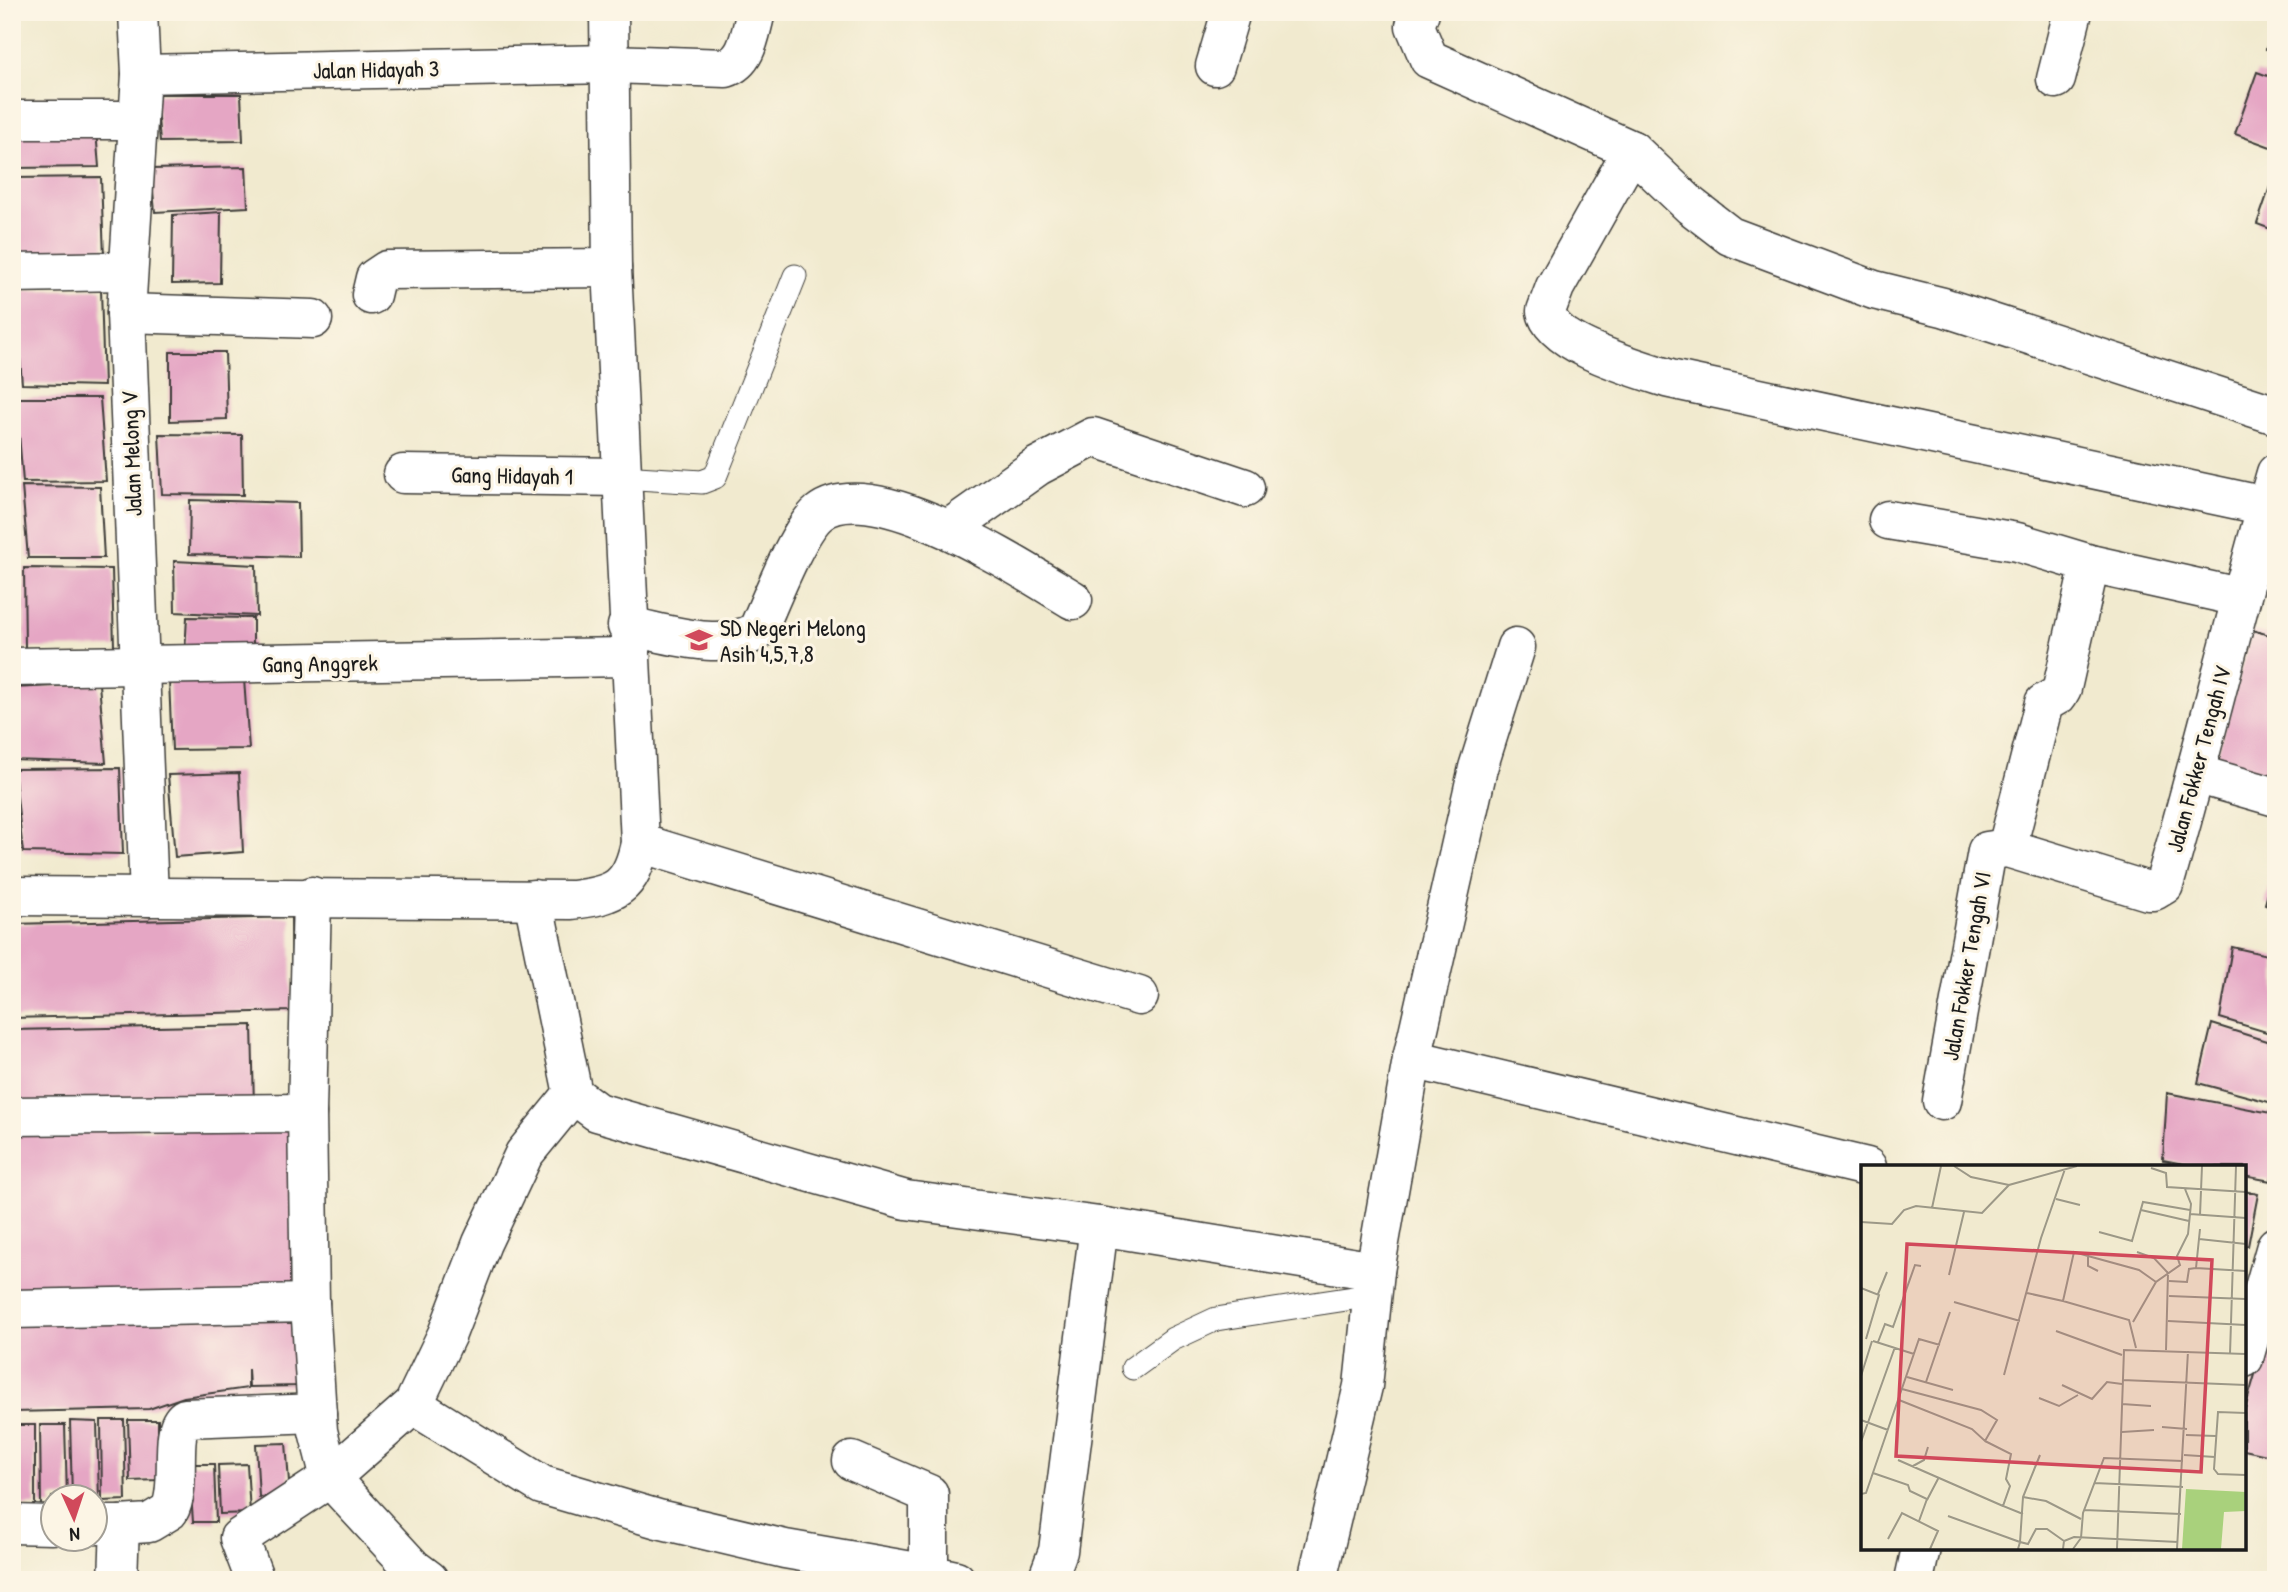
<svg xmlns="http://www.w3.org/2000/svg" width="2288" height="1592" font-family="'Patrick Hand',sans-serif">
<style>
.building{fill:#e5a6c4}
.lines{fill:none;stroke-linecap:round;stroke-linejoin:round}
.lane-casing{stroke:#3c3b37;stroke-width:25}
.street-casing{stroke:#3c3b37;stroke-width:41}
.lane{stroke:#fff;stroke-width:23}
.street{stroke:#fff;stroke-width:38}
.labels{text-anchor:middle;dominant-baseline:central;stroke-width:6;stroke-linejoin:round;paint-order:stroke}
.street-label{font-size:23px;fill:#1c1c1c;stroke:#fcf5e5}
.poi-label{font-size:23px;fill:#1c1c1c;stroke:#fcf5e5;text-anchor:start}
.inset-road{fill:none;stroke:#9c9887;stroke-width:2}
.view{fill:#d1495b;fill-opacity:0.15;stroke:#d1495b;stroke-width:3.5}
.inset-edge{fill:none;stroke:#1c1c1c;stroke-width:3.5}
</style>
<rect width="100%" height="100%" fill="#fcf5e5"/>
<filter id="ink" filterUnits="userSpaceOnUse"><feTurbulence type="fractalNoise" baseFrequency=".0143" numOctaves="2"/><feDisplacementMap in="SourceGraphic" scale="14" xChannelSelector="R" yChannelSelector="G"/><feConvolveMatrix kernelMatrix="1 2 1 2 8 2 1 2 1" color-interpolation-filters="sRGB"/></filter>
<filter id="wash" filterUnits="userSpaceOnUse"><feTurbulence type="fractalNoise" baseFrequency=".00686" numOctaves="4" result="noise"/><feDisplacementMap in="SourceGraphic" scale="28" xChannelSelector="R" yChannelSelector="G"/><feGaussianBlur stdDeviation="1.57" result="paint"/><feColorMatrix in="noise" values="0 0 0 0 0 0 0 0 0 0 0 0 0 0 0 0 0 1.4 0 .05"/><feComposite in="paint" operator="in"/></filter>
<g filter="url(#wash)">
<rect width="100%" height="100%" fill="#f1eacf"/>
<g id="blocks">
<g class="building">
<path d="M2274,22L2276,23V52L2266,49Z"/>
<path d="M2257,72L2276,79V149L2235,134Z"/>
<path d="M156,94H241L243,141L160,142Z"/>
<path d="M12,131H96L99,167L12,168Z"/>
<path d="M246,167L248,207L155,212L151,169Z"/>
<path d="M2275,172L2276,173V231L2257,224Z"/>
<path d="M101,177L104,257L12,259V178Z"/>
<path d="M221,212L220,283L172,284L173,215Z"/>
<path d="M101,289L104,386L22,384L15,291Z"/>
<path d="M170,352H225L227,419L170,421Z"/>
<path d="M16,398H100L106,481L23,482Z"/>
<path d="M159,434L242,435L243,495L162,494Z"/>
<path d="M22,486L100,487L104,558H28Z"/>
<path d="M190,500L298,503L299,557L189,554Z"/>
<path d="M174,561L256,565L257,616L175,612Z"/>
<path d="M24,568L112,569L114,647L25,648Z"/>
<path d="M187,617L253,618V653H185Z"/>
<path d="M2252,630L2276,637V781L2215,763Z"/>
<path d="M244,679L249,749L172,750L169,680Z"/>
<path d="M99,684L106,763L12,760V688Z"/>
<path d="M120,768L123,854L23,852L14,769Z"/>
<path d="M239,773L243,852L175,857L168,775Z"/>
<path d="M2275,868H2276V908L2265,904Z"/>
<path d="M291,917L292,1011L12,1018V924Z"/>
<path d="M2232,947L2276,957V1035L2220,1018Z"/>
<path d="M2212,1024L2276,1044V1104L2198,1083Z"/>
<path d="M252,1025L254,1106L12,1111V1030Z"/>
<path d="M2167,1093L2276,1114V1155L2271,1181L2244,1176V1167H2199L2163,1160Z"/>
<path d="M302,1126L306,1295L12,1301V1132Z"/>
<path d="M2244,1191L2258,1194L2248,1246L2244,1245Z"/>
<path d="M2275,1307H2276V1457L2244,1450V1412Z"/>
<path d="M297,1317L299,1386L249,1387L248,1369V1388L184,1397L149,1409L12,1412V1323Z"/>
<path d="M101,1420H124L126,1500L102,1501Z"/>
<path d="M128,1420H158V1480L130,1481Z"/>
<path d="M70,1421L97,1422L99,1501H94V1497H72Z"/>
<path d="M12,1425H35V1505L12,1506Z"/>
<path d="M40,1425H65L67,1497H52V1505L41,1506Z"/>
<path d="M286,1443L290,1495L259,1497L256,1444Z"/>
<path d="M189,1464H214L216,1522H193Z"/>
<path d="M247,1464L250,1513L220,1514L218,1465Z"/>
</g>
</g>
</g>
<g filter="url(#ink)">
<use href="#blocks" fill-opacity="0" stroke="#3c3b37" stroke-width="2"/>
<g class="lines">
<g class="lane-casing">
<g id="lane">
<path d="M621,477L702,482L715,477L795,276"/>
<path d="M1133,1368L1173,1339L1216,1319L1373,1295"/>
</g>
</g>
<g class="street-casing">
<g id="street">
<path d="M138,12L141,74L126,313L149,897"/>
<path d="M1420,12L1415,26L1429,59L1632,150"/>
<path d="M1215,66L1231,12"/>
<path d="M141,74L611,64L726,68C748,61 750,33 756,12"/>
<path d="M2056,79L2073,12"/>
<path d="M12,120H138"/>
<path d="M12,273L126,271"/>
<path d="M371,295L375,278L387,270L612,268"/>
<path d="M126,313L313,319"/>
<path d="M403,474L621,477"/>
<path d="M2266,506L1670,379C1640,369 1551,345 1546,311L1555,287L1632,150L1691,206L1730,236L1874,290L1943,307L2276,415"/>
<path d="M1888,520L2017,542L2090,564L2239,597"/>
<path d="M950,528L1038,466L1093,437L1245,488"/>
<path d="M627,626C666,633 721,653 757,631C770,603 797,531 819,513C872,470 1024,571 1073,600"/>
<path d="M12,667L628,657"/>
<path d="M2196,774L2276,797"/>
<path d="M640,843L1139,996"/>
<path d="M2007,848L2044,703L2058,695L2062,688L2090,564"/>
<path d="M12,896L572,900C615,895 631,888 640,843L612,268L609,12"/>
<path d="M312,896L307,1113L310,1303L318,1431L330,1478L413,1568L429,1580"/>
<path d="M533,899L573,1094L597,1112L906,1200L1099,1226"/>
<path d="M1412,1059L1867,1167"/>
<path d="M1942,1101L1987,851L2007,848L2148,891H2154L2164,885C2204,748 2236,610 2276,473"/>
<path d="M12,1116L307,1113"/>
<path d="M12,1309L310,1303"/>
<path d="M2244,1358L2276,1246"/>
<path d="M413,1405L542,1485L658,1519L785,1549L929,1574"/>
<path d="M852,1461L929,1494V1574L956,1580"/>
<path d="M12,1524L52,1525"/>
<path d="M96,1525H120L118,1580"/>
<path d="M120,1525L149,1523L169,1511C183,1488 168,1430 185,1418L317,1413"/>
<path d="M255,1580L239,1538L330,1478L413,1405L447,1334L482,1243L524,1154L573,1094"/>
<path d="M1047,1580L1058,1551L1099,1226L1375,1271"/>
<path d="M1317,1580L1363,1386L1375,1271L1412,1059L1478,768L1516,647"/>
<path d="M1914,1580L1921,1548"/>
</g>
</g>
<use href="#lane" class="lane"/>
<use href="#street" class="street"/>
</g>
</g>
<defs>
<g id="school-bare" transform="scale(2.1)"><path d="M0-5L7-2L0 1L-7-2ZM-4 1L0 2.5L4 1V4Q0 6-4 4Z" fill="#d1495b" stroke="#fcf5e5" stroke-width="2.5" paint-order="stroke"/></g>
</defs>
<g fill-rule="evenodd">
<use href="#school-bare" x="699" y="640"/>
</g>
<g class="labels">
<g class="street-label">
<text transform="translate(376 69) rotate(-1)">Jalan Hidayah 3</text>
<text transform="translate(131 454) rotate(-92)">Jalan Melong V</text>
<text transform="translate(512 475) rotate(1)">Gang Hidayah 1</text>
<text transform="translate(320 663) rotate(-1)">Gang Anggrek</text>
<text transform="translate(2198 759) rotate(-75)">Jalan Fokker Tengah IV</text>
<text transform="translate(1966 966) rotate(-80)">Jalan Fokker Tengah VI</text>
</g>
<g class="poi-label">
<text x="720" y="627">SD Negeri Melong<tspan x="720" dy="26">Asih 4,5,7,8</tspan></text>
</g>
</g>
<g transform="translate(1861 1165)">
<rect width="385" height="385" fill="#f1eacf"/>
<path d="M325,324L385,327V346L363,347L360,384H321Z" fill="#a9d17c"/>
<path class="inset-road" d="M93,1L110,12L148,20M290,3L305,8L306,22L385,27M195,34L219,40M71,43L80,1M280,45L328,56M329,49L385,53M339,50L341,1M0,57L31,59L43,45L55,41L121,48L148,20L216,1M339,64L335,103L385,106M238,67L271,76L282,37L329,45M338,74L385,79M276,87L293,93L307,108L305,185M227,91L278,105L295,117M88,110L103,47M308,116L326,117L328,104L335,103M0,123L18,130L5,174M166,128L202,136L213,87L227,91V101L237,106M17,129L26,107M308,131L385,134M202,136L268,155L275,183M93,137L159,156M307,156L385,160M272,157L295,117L319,100L316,91L327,69L330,39L324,24M195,166L261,190M12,176L53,189M17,177L24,159L32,162L54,100L60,101M369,189L375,1M143,210L180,73L204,4M0,211L11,176M46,212L92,225M261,215L385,220M65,217L89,147M201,220L231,234L246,217L261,219M178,233L198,241L217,230M38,235L111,264L124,276L136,255L120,245L41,224M261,239L290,241M385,248L357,247L353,304L357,309L385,310M0,255L27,265M301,262L326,264M261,267L293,265M325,270L355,271M124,276L150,289L145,314L149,321L142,341L162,349M0,277L34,182M323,290L354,292M37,295L142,341M52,301L63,295L67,282M12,308L47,320L49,326L66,334L58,356M233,318L322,322M0,329L5,328L58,174L79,180M162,332L185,336L220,354M66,335L78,312M223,345L320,349M87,351L159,377L162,332L179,290M27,374L41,348L77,366L69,384M157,384L159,377L167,379L175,364H186L203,376M202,384L203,376L213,372L317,377M212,384L220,373L222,348L243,293L322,296M256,384L263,185L385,189M316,384L327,186"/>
<path class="view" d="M46,79L351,95L340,307L35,291Z"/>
<rect width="385" height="385" class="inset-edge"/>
</g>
<rect width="2288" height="1592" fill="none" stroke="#fcf5e5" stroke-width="42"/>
<g transform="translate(74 1518) rotate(177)"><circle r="33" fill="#fcf5e5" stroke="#a29e95" stroke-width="2"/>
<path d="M0-5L12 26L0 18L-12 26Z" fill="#d1495b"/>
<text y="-10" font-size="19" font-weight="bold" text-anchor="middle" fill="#1c1c1c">N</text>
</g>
</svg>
